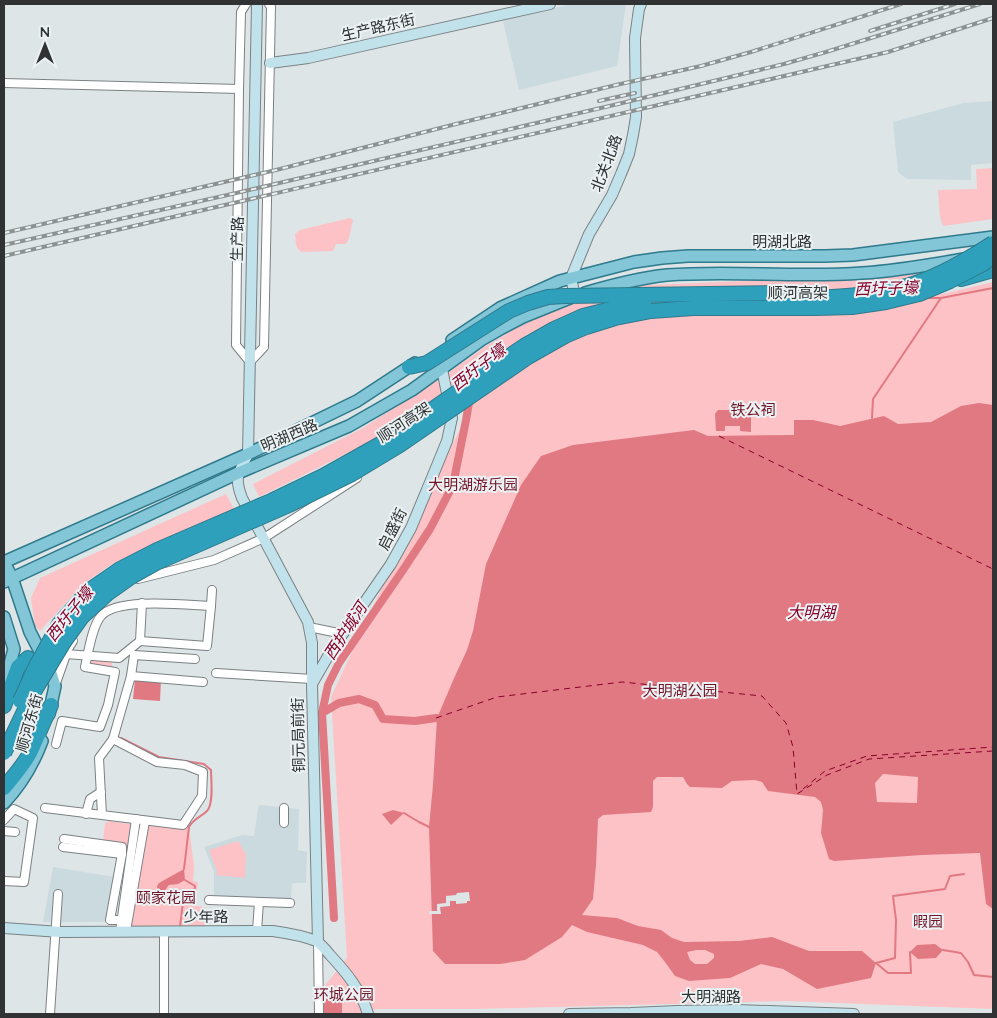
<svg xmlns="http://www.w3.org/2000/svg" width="997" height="1018" font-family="Quicksand,'Noto Sans SC',sans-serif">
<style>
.built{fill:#cadade}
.green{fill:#fdc2c5}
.water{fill:#e17982;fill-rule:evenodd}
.pier{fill:#dee5e7}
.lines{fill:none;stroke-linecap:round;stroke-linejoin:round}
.stream{stroke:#e17982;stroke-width:2}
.canal{stroke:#e17982;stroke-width:8}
.ferry{stroke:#88002a;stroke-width:1;stroke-dasharray:6 5;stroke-linecap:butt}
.street-casing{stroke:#7b8183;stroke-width:10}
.secondary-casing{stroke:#7b8183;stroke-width:12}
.primary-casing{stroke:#2f7a8c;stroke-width:14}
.highway-casing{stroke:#2f7a8c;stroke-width:16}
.street{stroke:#fff;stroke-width:8}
.secondary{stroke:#c1e2eb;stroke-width:10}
.primary{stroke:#82c6d7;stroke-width:11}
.highway{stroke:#2fa0bc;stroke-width:14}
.rail-casing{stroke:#8c9192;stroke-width:4}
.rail{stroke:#ebf2f4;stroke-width:2;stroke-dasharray:5.5;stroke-linecap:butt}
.highway-bridge-casing{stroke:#2f7a8c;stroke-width:16;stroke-linecap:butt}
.highway-bridge{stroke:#2fa0bc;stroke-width:14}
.labels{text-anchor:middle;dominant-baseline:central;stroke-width:4;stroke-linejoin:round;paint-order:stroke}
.street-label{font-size:15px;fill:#303233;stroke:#ebf2f4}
.park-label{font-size:15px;fill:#731428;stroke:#ebf2f4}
.water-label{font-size:16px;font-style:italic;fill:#88002a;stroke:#ebf2f4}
</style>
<rect width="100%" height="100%" fill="#dee5e7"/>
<g class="built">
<path d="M571,4H626L617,66L519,90L503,21Z"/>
<path d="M993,101V163L971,165V180L907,179L898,172L893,122L964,103Z"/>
<path d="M259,805L299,809L298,850L307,852L306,883H292L291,901L214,897V872L204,847L242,835L254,836L258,809Z"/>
<path d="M53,867L115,877L106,922H43Z"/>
</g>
<g class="green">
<path d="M993,168V219L943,226L940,217L938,190L977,189L976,169Z"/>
<path d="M350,218L353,220L349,238L346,244H336L333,251L302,252C295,249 296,242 295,234L300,230Z"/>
<path d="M943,268L884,286L837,291L679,292L599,304L528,334L450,386L448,373L486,346L532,319L595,294L648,285L746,281L828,280Z"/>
<path d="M993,282V1009L786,1001L474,1009H375L372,1014H322V989L347,958L331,697L412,523L475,400L522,367L584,334L655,314L913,301Z"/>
<path d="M439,379L441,395L382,436L259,497L253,484L363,428Z"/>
<path d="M226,494L234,509L112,564L83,584L40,631L35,626L31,598L40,578Z"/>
<path d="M108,659L112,662V668L88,665L90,661Z"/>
<path d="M109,821L131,824L128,845L103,841L105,823Z"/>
<path d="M148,826L189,827L194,866L193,881L198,882L195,906L204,907L205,927H131Z"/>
<path d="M238,841L246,854L245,878L216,875L217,871L209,850Z"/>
</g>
<g class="water">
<path d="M979,403L993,405V909L986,904L980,853L922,855L834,861L829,859L821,833L823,810L821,802L815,797L768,791L762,782L755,780L732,781L722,788L690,787L687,784L683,777H657L653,781V807L651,812L603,815L598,819L596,865L593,899L582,915L617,918L638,926L661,930L672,938L684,942L739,941L772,937L809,951H862L876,963L871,978L817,989L783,969L761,964L730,978L689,981L675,976L665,962L657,952L643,945L587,932L572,925L562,937L525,960L500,964H445L433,951L429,827L433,785L437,718L455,676L467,650L473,631L486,564L521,485L541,456L573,445L694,430L708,436L794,435V420H813L840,426L884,416L898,424L931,422L961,406ZM883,774L918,777L917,803L877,802L875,783ZM697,950H705L714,954V958L707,964H695L690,960L687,952Z"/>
<path d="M718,410H748L751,412V432L740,431V426H725V431H716L715,414Z"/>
<path d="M135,679L161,680L160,701L133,699Z"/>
<path d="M393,810L404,813L391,825L382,814Z"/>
<path d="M184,869L185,880L178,884L169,885C164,890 165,893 162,898L158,897L157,886L159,883Z"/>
<path d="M935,944L943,950L936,958L918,959L910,952L917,945Z"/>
<path d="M324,991L342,993V1014H324Z"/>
</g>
<path class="pier" d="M469,892L470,901H467V903L456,904V901H450V906L440,907L441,914H429V911H437V904L446,903V896L456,895L457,893Z"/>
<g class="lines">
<g class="stream">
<path d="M926,298H941L993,288"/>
<path d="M872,418L873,399L941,298"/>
<path d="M121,738L159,757L204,764L211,770C211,779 214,804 207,811C201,817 193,819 189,827L184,869"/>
<path d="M404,813L419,822L429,827"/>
<path d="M162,898L186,902L194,898L195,886L185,880"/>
<path d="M180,927L183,902"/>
<path d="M943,950L961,953L968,962L974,975L993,977"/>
<path d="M876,963L895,958L896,920L893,896L945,889L950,876L964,874"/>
<path d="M876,963L888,973H911L910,952"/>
</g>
<g class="canal">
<path d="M322,713L339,703L359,699L375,705L383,719L415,721L436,718"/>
<path d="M334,918L322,713L328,685L339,663L403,570L430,529L453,485L466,420L470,397"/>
</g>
<g class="ferry">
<path d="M719,436L993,569"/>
<path d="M436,718L497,697L622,682L762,696L786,723L793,747L797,794L827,775L869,759L993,751"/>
<path d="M803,789L825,771L867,756L993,747"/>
</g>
<g class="street-casing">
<g id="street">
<path d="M246,4L241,12L239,89L236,345L250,362L264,347L271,7L269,4"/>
<path d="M4,83L239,89"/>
<path d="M138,579L214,560L264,538L357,478"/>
<path d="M309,627L343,634"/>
<path d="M140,641L207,646L211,606"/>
<path d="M66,654L119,658L140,641L142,603"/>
<path d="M216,673L312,679"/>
<path d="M131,676L134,655L195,659"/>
<path d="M55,686L68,649L73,641"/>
<path d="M113,739L131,676L203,682"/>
<path d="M56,744L62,721L100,727L108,705L115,672L85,667C88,654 92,626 101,616C117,597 187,605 211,606L212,590"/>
<path d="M45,808L183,825L202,796L203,772L185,765L157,762L113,739L99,758L102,815"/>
<path d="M284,808V823"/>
<path d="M86,814L90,799L101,792"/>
<path d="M4,820L14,809L33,818L24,882L4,881"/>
<path d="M4,831L15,832"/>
<path d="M64,839L122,847V854L110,920H122"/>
<path d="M63,847L122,854"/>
<path d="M209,900L290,903"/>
<path d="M120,931L136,819"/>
<path d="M126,931L145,821"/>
<path d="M257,931L259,902"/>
<path d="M318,942L319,1014"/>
<path d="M50,1014L58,894"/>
<path d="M164,1014V931"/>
</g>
</g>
<g class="secondary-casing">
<g id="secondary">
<path d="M257,4L248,454C238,474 234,477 242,498L308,622L312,643V685L318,942"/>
<path d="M270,63L308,58L550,4"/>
<path d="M575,296L571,278L589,234L612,195L621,174L629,154L633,135L636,117L635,38L639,9L641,4"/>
<path d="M312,684L331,651L391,564L411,528L431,480L447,441L452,418L442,369"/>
<path d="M4,928L60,932L273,931C287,933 302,935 316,941C321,944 326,950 330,955C346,972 361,990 368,1014"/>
<path d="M569,1014L631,1013L677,1011L737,1010L854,1014"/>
</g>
</g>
<g class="primary-casing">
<g id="primary">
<path d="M585,293C612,285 639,278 667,275C732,270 797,278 862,273C896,271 930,265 964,259"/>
<path d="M452,340L500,308L560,281L634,262L662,258L688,256H825L853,255L993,237"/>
<path d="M4,562L248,454L357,401L415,363"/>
<path d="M4,562L12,578L30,632L51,673L55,686L49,714"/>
<path d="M4,582L238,473L349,426L412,390L481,340L502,328L523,317L570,298"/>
<path d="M4,617L14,649L4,687"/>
<path d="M4,803C21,785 33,765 42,741"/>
</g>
</g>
<g class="highway-casing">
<g id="highway">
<path d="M961,279L993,270"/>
<path d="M4,706L18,667L28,658"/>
<path d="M4,788C13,777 23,766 30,753C37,738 44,721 51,705"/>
</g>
</g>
<use href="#street" class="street"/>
<use href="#secondary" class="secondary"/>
<use href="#primary" class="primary"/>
<use href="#highway" class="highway"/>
<g class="rail-casing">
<g id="rail">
<path d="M870,31L955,4"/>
<path d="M599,101L635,93"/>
<path d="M4,233L276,170L456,124L616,85L701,66L751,52L901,4"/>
<path d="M4,245L232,194L618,104L784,64L826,52L980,4"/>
<path d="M4,256L888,52L993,18"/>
</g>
</g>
<use href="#rail" class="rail"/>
<g class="highway-bridge-casing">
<g id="highway-bridge">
<path d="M773,299C822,298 876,298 922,281C948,271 970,258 993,243"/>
<path d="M409,367L427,363L509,311L528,303L548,297L565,296L783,293"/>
<path d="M20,701L36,666L59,624L88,591L120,569L157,550L271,501L323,476L389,439L524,346L554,329L583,316L623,306L644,303"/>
<path d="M4,753L32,695L64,642L82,617L107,594L131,577L156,563L289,505L352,474L400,445L528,357L565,336L586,327L615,318L651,311L693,308H815L852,307L886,302L919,294L950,281L983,264L993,256"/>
</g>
</g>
<use href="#highway-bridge" class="highway-bridge"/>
</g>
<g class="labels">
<g class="street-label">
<text transform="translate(378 27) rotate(-13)">生产路东街</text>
<text transform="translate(606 163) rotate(-69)">北关北路</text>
<text transform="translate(237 239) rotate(-89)">生产路</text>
<text x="782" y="241">明湖北路</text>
<text x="798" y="292">顺河高架</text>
<text transform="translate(404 422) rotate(-33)">顺河高架</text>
<text transform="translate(289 435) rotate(-23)">明湖西路</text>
<text transform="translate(392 529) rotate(-63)">启盛街</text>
<text transform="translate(29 723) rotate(-74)">顺河东街</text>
<text transform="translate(298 735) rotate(-91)">铜元局前街</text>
<text x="206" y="916">少年路</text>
<text x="711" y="996">大明湖路</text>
</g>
<g class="park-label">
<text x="753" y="409">铁公祠</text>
<text x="473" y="484">大明湖游乐园</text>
<text x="680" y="690">大明湖公园</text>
<text x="166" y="897">颐家花园</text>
<text x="928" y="921">暇园</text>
<text x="344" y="994">环城公园</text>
</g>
<g class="water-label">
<text transform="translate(886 288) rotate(-2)">西圩子壕</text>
<text transform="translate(478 367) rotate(-38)">西圩子壕</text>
<text x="811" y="612">大明湖</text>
<text transform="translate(69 614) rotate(-51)">西圩子壕</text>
<text transform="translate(345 631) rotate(-57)">西护城河</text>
</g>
</g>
<rect width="997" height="1018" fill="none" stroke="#303233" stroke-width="10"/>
<g transform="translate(45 45)" stroke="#ebf2f4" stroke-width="4" paint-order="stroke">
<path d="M0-4L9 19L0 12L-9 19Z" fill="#303233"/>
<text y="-8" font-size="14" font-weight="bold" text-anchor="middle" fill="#303233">N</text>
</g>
</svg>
